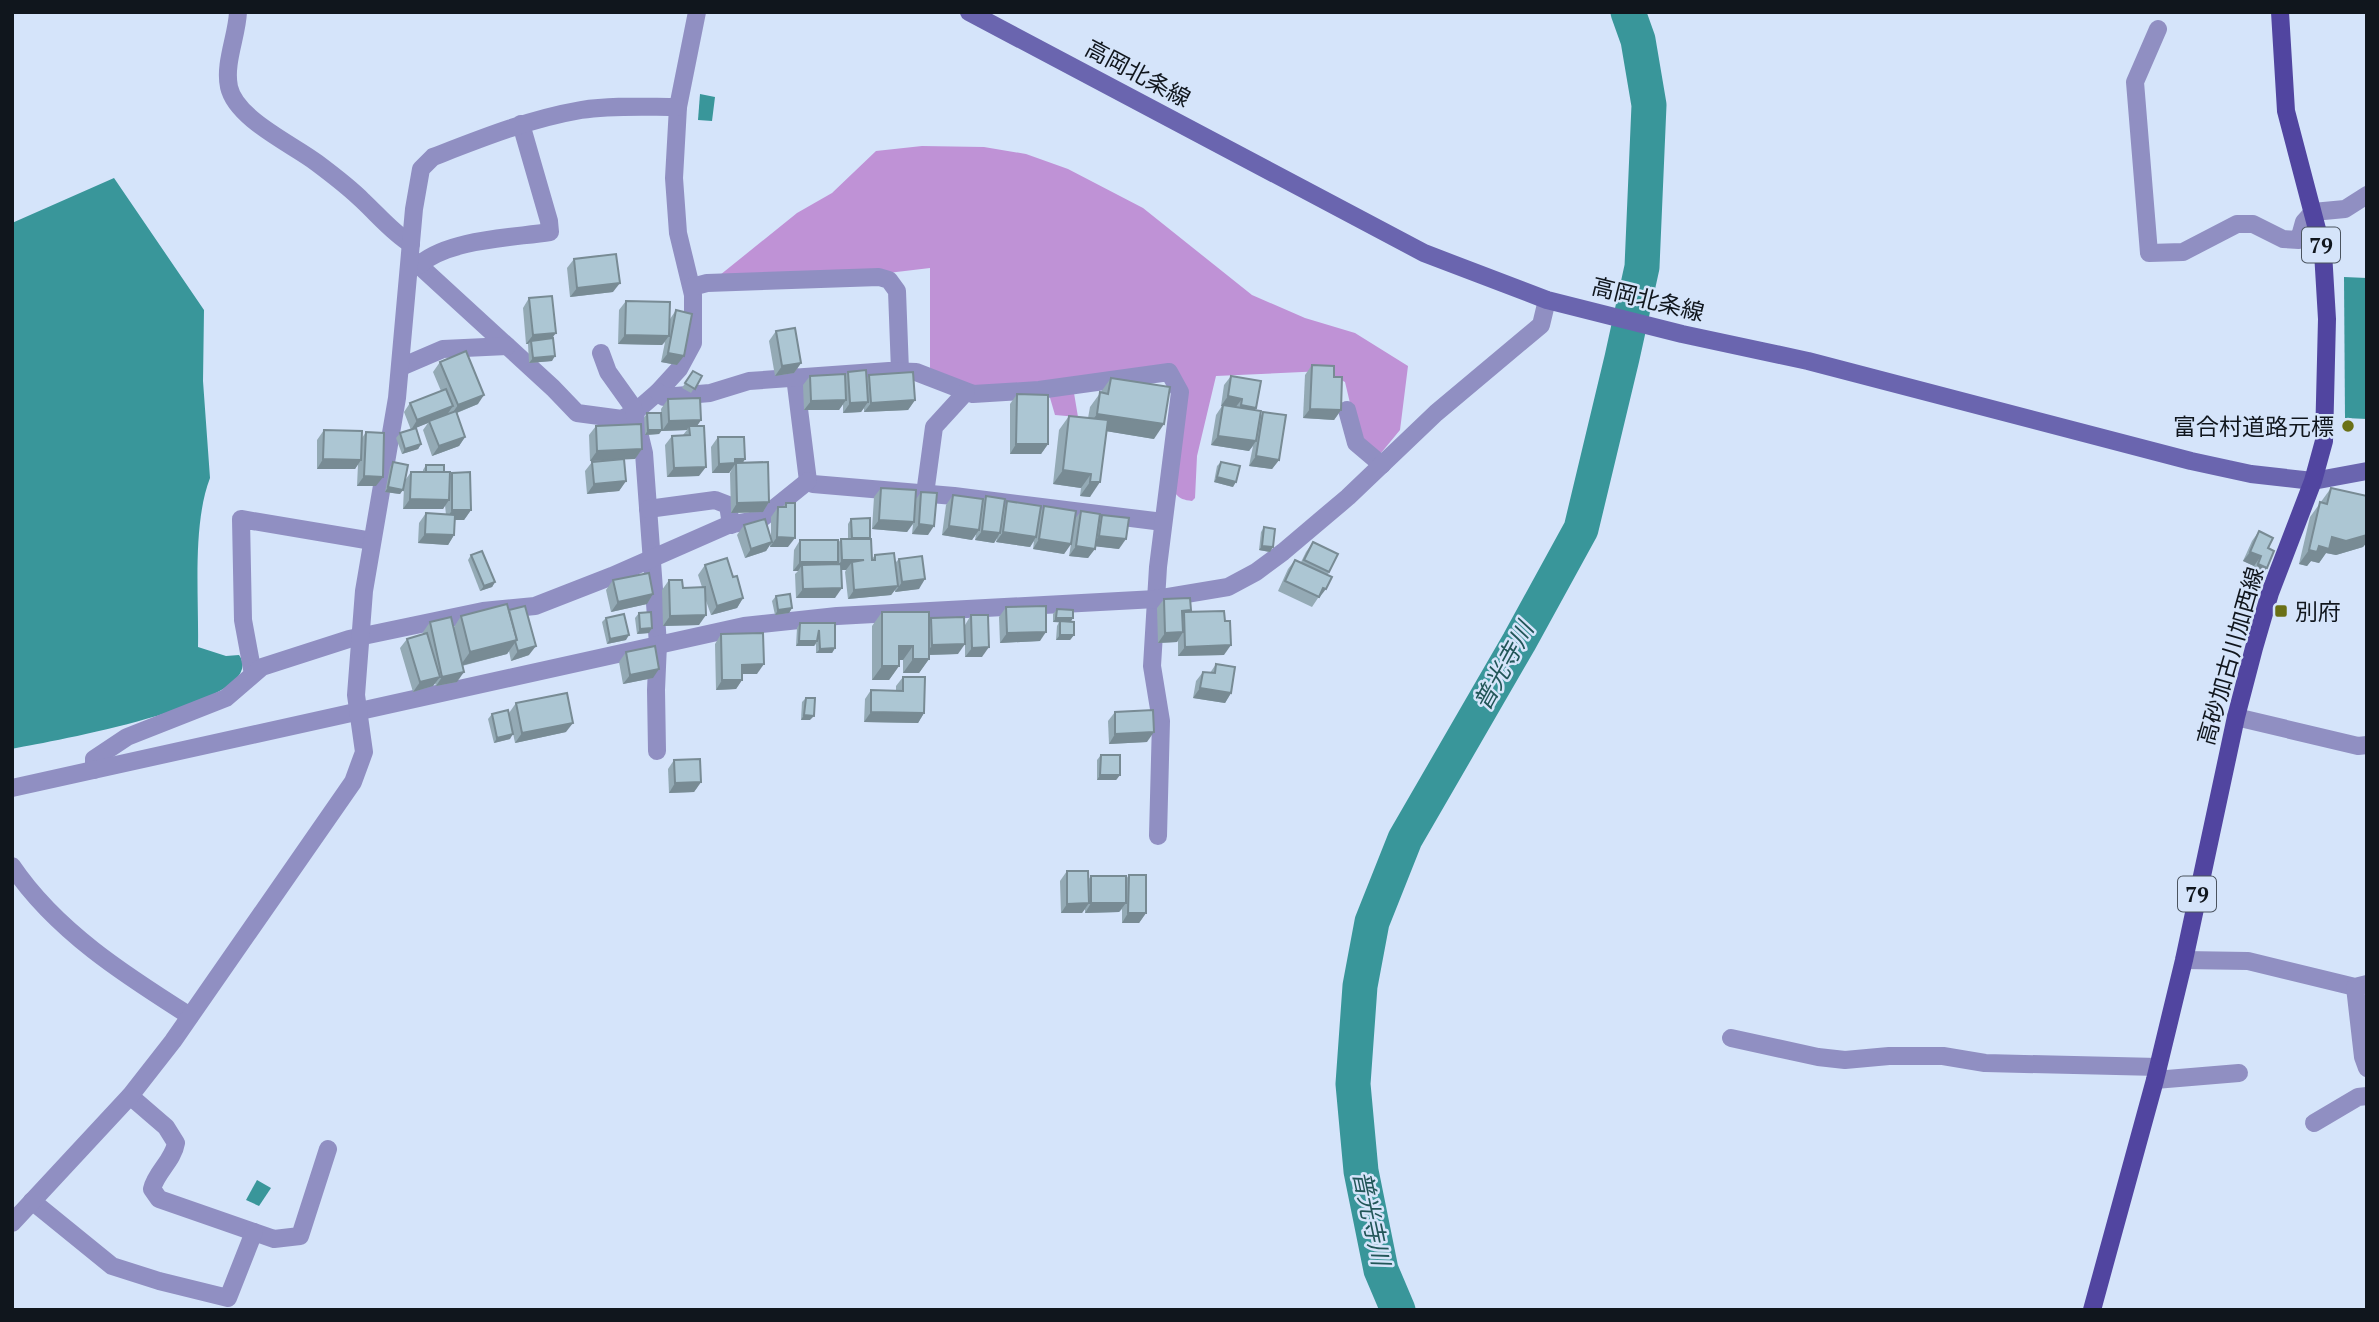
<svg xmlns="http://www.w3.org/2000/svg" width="2379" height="1322" font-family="'PT Serif','Noto Sans JP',serif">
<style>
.forest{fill:#bf92d6}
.water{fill:#39969a}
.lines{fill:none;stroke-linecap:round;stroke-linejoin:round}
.river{stroke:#39969a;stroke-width:35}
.street{stroke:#908fc2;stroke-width:18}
.secondary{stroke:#6a65af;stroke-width:18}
.primary{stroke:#5145a0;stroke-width:18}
.wall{fill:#94aab5}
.shaded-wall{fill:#788b94}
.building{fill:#acc6d3;stroke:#788b94;stroke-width:2}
.poi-dot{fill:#6a7016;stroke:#d5e4fa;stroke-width:2.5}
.labels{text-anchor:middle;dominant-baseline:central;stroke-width:5;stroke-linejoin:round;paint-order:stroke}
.shield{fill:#d5e4fa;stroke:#4b545f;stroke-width:2}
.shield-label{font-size:21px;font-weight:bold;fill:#10161d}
.street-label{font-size:23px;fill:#10161d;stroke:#d5e4fa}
.poi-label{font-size:23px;fill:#10161d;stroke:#d5e4fa;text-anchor:end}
.water-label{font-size:24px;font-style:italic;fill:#225658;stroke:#d5e4fa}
</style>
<rect width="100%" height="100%" fill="#d5e4fa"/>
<path class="forest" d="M922,146L984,147L1026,154L1068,169L1143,208L1252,295L1305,318L1355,333L1408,366L1400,430L1381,453L1359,441L1345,382L1324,371L1216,376L1197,456L1195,498L1192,501C1184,500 1180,499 1175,493L1174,369L1072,381L1078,417L1055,415L1046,384L971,391L930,369V268L888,273L720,275L797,213L832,193L876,151Z"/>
<g class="water">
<path d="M700,94L715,97L712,121L698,120Z"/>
<path d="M114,178L204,310L203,381L210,478C192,525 199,597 198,647L226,656L239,655C274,704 41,743 12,749V223Z"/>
<path d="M2344,277L2367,278V419L2345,418Z"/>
<path d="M257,1180L271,1188L259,1206L246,1200Z"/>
</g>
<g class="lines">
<path class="river" d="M1398,1310L1381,1270L1361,1171L1353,1084L1360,986L1372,922L1405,839L1519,642L1581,529L1622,358L1642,267L1649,105L1638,40L1628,12"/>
<g class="street">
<path d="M238,12C237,36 224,63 229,87C236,119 292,144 317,163C333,175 349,187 363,201C379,216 393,233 411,244"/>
<path d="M2158,29L2135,82L2149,253L2183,252L2237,224H2253L2283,239L2299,240L2304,222L2313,212L2345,209L2367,195"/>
<path d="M410,257L553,388L577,413L622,419L635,412L658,392L679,369L693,343V295L678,233L674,178L678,107L697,12"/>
<path d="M419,265C449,239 511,238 550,232L549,221L521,124"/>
<path d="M692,287L707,283L879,277L889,280L897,291L900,371"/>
<path d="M601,353L608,372L633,407L644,453L658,644L656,690L657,751"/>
<path d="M401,367L443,349L507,346"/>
<path d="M795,377L808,481L813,484L954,496L1163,522"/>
<path d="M658,392L664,397L710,393L749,381L889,371L916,372L973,394L1039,390L1169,372L1180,392L1158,567L1152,666L1161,721L1158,836"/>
<path d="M1347,410L1356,443L1382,465"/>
<path d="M925,494L934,427L966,392"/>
<path d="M648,509L715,500L728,505L731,525"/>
<path d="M253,674L243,620L241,519L372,541"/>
<path d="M2236,717L2358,746L2367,745"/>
<path d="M94,770V759L127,737L226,698L262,667L349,639L483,611L535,606L612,576L728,525L761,519L808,481"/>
<path d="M12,788L744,626L837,616L1156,599L1228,587L1256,572L1283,552L1348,497L1436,413L1541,325L1547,300"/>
<path d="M12,866C56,931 125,975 190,1016"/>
<path d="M2184,960L2248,961L2355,987L2367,984"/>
<path d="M2355,987L2363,1057L2367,1068"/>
<path d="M1731,1038L1818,1057L1845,1060L1889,1056H1943L1985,1063L2158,1067"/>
<path d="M2155,1080L2239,1073"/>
<path d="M130,1096L166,1127L176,1143C173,1161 156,1172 152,1189L159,1199L274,1239L300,1236L328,1149"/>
<path d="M2314,1123L2358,1097L2367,1096"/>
<path d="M32,1201L112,1266L159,1281L228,1298L254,1232"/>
<path d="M12,1223L130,1096L173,1041L353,782L364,752L356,695L364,591L397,398L414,209L421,169L433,157C482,138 529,119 581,110C613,105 646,107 678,107"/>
</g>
<path class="secondary" d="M969,12L1424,253L1547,300L1682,334L1808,361L2191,461L2251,474L2313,481L2367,471"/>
<path class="primary" d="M2092,1310L2155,1080L2184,960L2236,717L2254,648L2270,593L2313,481L2324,441L2327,319L2323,252L2286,111L2280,12"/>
</g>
<g class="wall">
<path d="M574,259L613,292L570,297L567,268Z"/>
<path d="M529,298L552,338V361L529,363L528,344H526L523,308Z"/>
<path d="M626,301L670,319L676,310L677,365L661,362L665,342L662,345L618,344L619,310Z"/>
<path d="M776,331L801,363L794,373L775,376L769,341Z"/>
<path d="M440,362L478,404L457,413L465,437L459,446L432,456L423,430L428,423L412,429L421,444L418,449L402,454L396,438L400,433L411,430L404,412L410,403L441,391L433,372Z"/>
<path d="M1312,365L1341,410L1334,420L1303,418L1305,375Z"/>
<path d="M693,371L702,376L691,393L682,388Z"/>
<path d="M848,372L867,378L869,375L915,400L908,410L864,412V408L861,412L843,413V404L839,410H804L803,385L810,376H845Z"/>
<path d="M1231,376L1256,408L1255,410L1260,417L1263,412L1279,460L1272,469L1249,466L1253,446L1249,451L1211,445L1216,415L1222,406H1221L1224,385Z"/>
<path d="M1111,378L1154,439L1106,431L1090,497L1080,496L1081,488L1053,484L1059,430L1069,416L1088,418L1090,407Z"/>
<path d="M1017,394L1048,444L1041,454H1010V404Z"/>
<path d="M668,399L701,420L697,426L699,476L667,477L665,445L672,436L683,435L687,430L662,431V430L659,434L645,435L644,418L647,413L662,423L661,409Z"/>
<path d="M596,426L642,449L635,459H624L626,481L619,491L587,494L585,471L592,462L615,460L590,461L589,435Z"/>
<path d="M324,430L362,438L366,432L376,486H357L358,464L355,469H317V440Z"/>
<path d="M718,437L745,459L743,463L769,502L763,512L731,513L730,473L732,469L729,473H712L711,447Z"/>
<path d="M393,462L406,479L411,472H423V470L426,465L450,476L452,473L471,510L464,520H455L454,535L448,545L418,543L419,523L426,513L446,515L445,505L443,509H403L404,487L400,494L385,492L390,467Z"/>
<path d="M1221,462L1233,487L1214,482L1217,466Z"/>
<path d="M881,488L916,499L921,492L928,535L912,534L913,524L907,532L872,529L874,497Z"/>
<path d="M2331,488L2367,496V542L2363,547L2336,555L2326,553L2319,563L2311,561L2307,566L2299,564L2310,517Z"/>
<path d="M953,495L983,500L986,496L1004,507L1007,501L1040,512L1044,506L1074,520L1081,511L1099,518L1102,515L1119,549L1096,546L1088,558L1069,556L1071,544L1064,554L1033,549L1034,541L1030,547L996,542L997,538L994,543L975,540L976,534L972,540L942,535L946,505Z"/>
<path d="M786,503L788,547H770V544L766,551L745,558L737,535L744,525L771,537V517L778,507H782Z"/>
<path d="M851,519L870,539L872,559L875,555L895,563L899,559L919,589L895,592V590L891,595L848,599L845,572L846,570H841L835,598H796L795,574L798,571H793L794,550L800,540L838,543L841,539H848V524Z"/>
<path d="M1264,527L1270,552L1259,550L1261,532Z"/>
<path d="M2259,531L2268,548L2267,568L2260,578L2251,574L2254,566L2243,561L2252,541Z"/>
<path d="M1313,542L1329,572L1319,598H1318L1312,607L1278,591L1288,569L1295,560L1301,562L1306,552Z"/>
<path d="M471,555L495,582L492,587L480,591L468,560Z"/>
<path d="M705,565L733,577L743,598L737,608L711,615L705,598L699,625L663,626L662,590L669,580L683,588L702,587L698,575Z"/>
<path d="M613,580L653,594L647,604L611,612L606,590Z"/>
<path d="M776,596L792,608L789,613L775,615L772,601Z"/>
<path d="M1164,599L1191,610L1190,612L1224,655L1178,656V640L1177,642L1158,643L1157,608Z"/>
<path d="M1006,607L1040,641L1000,643L999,617Z"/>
<path d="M1057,609L1073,618L1070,622L1074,635L1070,640H1056L1057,626L1059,622H1053V614Z"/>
<path d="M509,610L529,655L511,661L509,651L507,654L462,666L457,682L436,686L435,683L433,686L413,692L400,648L407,639L424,634L423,632L430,622L454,627L461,616Z"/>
<path d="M882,612L929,621L931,618L958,654L929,655V659L919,673H903V660H899V666L889,680H872V626Z"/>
<path d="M639,613L652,628L649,633L637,634L635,618Z"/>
<path d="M971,615L982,657H965V625Z"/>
<path d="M606,618L626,640L607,644L602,622Z"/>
<path d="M800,623H835V648L832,653H816V644L814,646H796L797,628Z"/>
<path d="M721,634L757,674H742V680L736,689L716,690L715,644Z"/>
<path d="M626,652L653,678L623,684L619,662Z"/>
<path d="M1216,664L1231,693L1225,703L1193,698L1196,681L1203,672L1210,673Z"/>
<path d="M903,677L924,713L918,723L864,722L865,699L871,690H896V686Z"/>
<path d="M806,698L810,720H801L802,702Z"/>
<path d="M516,703L566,732L515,743L509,713Z"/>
<path d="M1115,712L1147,742L1109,744L1108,721Z"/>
<path d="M492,714L510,739L494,743L488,719Z"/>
<path d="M1101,755L1120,775L1116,780H1097V760Z"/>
<path d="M674,760L701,782L694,792L669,793L668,769Z"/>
<path d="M1067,871L1088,880L1091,876L1126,879L1129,875L1146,913L1139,923H1122V909L1119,912L1085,913V909L1082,913H1061L1060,881Z"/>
</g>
<g class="shaded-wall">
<path d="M620,283L613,292L570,297L577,288Z"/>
<path d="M556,333L549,342L531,341L528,344H526L533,335Z"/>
<path d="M625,335L669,336L662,345L618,344Z"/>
<path d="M668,353L684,356L677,365L661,362Z"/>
<path d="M555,356L552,361L529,363L533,358Z"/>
<path d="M801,363L794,373L775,376L782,366Z"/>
<path d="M484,395L478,404L451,415L458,405Z"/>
<path d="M1228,396L1242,399L1235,408L1221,406Z"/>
<path d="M846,400L839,410H804L811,401Z"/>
<path d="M915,400L908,410L864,412L871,403Z"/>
<path d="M868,402L861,412L843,413L850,403Z"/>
<path d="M1241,405L1256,408L1250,418L1234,415Z"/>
<path d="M453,406L446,416L429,421L428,423L411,430L417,420Z"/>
<path d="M1310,409L1341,410L1334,420L1303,418Z"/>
<path d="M1097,414L1164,424L1154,439L1087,428Z"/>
<path d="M701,420L694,430L689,426L687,430L662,431L669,421Z"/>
<path d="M648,430H662L659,434L645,435Z"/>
<path d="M1218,436L1256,441L1249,451L1211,445Z"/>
<path d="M465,437L459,446L432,456L439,446Z"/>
<path d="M421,444L418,449L402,454L405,449Z"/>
<path d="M1016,444H1048L1041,454H1010Z"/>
<path d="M642,449L635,459L590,461L597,451Z"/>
<path d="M1256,456L1279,460L1272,469L1249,466Z"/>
<path d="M323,459L361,460L355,469H317Z"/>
<path d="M735,459H745L738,469L736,463L729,473H712L719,464Z"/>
<path d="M706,467L699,476L667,477L674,468Z"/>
<path d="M1063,470L1091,474L1081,488L1053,484Z"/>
<path d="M364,476L383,477L376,486H357Z"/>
<path d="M1217,477L1236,482L1233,487L1214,482Z"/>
<path d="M626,481L619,491L587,494L594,484Z"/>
<path d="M1090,482H1100L1090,497L1080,496Z"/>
<path d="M388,487L403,490L400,494L385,492Z"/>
<path d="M410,499L449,500L443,509H403Z"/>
<path d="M769,502L763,512L731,513L737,503Z"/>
<path d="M452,510H471L464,520H446Z"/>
<path d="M879,520L914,522L907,532L872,529Z"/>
<path d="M919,524L934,526L928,535L912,534Z"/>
<path d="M949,526L979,530L972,540L942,535Z"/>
<path d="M982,531L1000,533L994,543L975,540Z"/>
<path d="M1003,532L1036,537L1030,547L996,542Z"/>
<path d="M425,534L454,535L448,545L418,543Z"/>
<path d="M2367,535V542L2363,547L2336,555L2326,553L2319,563L2311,561L2307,566L2299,564L2309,550L2319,546L2332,537Z"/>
<path d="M1099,536L1126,539L1119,549L1092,546Z"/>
<path d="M777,537L795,538L788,547H770Z"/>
<path d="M1039,539L1071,544L1064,554L1033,549Z"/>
<path d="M772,542L766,551L745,558L751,549Z"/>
<path d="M1076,546L1095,549L1088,558L1069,556Z"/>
<path d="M1262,546L1273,547L1270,552L1259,550Z"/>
<path d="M2250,552L2261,556L2254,566L2243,561Z"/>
<path d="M842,560H864L852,562L846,570H835Z"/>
<path d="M800,562H838L831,572L802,565L798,571H793Z"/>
<path d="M2258,564L2267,568L2260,578L2251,574Z"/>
<path d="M925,579L919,589L895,592L902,582Z"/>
<path d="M495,582L492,587L480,591L484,586Z"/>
<path d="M898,586L891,595L848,599L854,590Z"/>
<path d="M842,588L835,598H796L803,589Z"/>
<path d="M1323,588L1326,589L1319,598H1318Z"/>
<path d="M653,594L647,604L611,612L618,602Z"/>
<path d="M743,598L737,608L711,615L717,606Z"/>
<path d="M792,608L789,613L775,615L778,610Z"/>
<path d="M706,615L699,625L663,626L670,616Z"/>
<path d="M1056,618H1073L1070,623L1053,622Z"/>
<path d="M652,628L649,633L637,634L640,629Z"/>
<path d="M1046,632L1040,641L1000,643L1007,633Z"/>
<path d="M1183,632L1177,642L1158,643L1165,633Z"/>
<path d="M629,635L626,640L607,644L610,639Z"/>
<path d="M1060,635H1074L1070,640H1056Z"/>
<path d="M517,640L507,654L460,666L470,652Z"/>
<path d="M799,641H817L814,646H796Z"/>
<path d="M965,644L958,654L926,655L932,645Z"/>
<path d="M1231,645L1224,655L1178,656L1185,647Z"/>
<path d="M536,646L529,655L511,661L518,651Z"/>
<path d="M899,646H913L903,660H889Z"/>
<path d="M989,647L982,657H965L972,648Z"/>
<path d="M835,648L832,653H816L820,649Z"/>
<path d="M913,659H929L919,673H903Z"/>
<path d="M764,664L757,674H735L742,665Z"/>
<path d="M882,666H899L889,680H872Z"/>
<path d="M659,669L653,678L623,684L630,675Z"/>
<path d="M464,672L457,682L436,686L442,677Z"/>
<path d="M440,677L433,686L413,692L420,682Z"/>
<path d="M722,680H742L736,689L716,690Z"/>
<path d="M1200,688L1231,693L1225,703L1193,698Z"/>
<path d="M871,712L924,713L918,723L864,722Z"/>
<path d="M804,715L814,716L810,720H801Z"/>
<path d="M573,723L566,732L515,743L522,733Z"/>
<path d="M1154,732L1147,742L1109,744L1115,734Z"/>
<path d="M513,734L510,739L494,743L497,738Z"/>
<path d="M1100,775H1120L1116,780H1097Z"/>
<path d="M701,782L694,792L669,793L675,783Z"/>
<path d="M1089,903L1082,913H1061L1067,904Z"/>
<path d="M1091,903H1126L1119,912L1085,913Z"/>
<path d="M1128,913H1146L1139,923H1122Z"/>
</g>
<g class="building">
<path d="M616,254L620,283L577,288L574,259Z"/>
<path d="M552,296L556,333L533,335L529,298Z"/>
<path d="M626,301L670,302L669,336L625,335Z"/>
<path d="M676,310L692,314L684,356L668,353Z"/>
<path d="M795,328L801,363L782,366L776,331Z"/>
<path d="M553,338L555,356L533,358L531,341Z"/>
<path d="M466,351L484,395L458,405L440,362Z"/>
<path d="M1312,365L1334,366V377H1342L1341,410L1310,409Z"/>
<path d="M866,370L868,402L850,403L848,372Z"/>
<path d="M693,371L702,376L695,389L685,383Z"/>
<path d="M913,372L915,400L871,403L869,375Z"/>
<path d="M845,374L846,400L811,401L810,376Z"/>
<path d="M1231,376L1261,381L1256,408L1241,405L1242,399L1228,396Z"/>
<path d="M1111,378L1170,387L1164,424L1097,414L1100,392L1108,394Z"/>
<path d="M446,389L453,406L417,420L410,403Z"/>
<path d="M1017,394L1048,395V444H1016Z"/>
<path d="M700,398L701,420L669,421L668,399Z"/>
<path d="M1223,405L1261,411L1256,441L1218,436Z"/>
<path d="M456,411L465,437L439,446L429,421Z"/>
<path d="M1263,412L1286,415L1279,460L1256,456Z"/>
<path d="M647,413H661L662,430H648Z"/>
<path d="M1069,416L1108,420L1100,482H1090L1091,474L1063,470Z"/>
<path d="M641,424L642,449L597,451L596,426Z"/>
<path d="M689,426H704L706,467L674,468L672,436L690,435Z"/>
<path d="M416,428L421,444L405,449L400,433Z"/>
<path d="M324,430L362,431L361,460L323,459Z"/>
<path d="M366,432L384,433L383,477L364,476Z"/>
<path d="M718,437H744L745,459H735V463L719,464Z"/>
<path d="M624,459L626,481L594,484L592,462Z"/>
<path d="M393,462L408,465L403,490L388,487Z"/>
<path d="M768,462L769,502L737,503L736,463Z"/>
<path d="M1221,462L1240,466L1236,482L1217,477Z"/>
<rect x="426" y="465" width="18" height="7"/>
<path d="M411,472H450L449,500L410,499Z"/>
<path d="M470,472L471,510H452V473Z"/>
<path d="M881,488L916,490L914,522L879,520Z"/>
<path d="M2331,488L2367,496V535L2346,541L2332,537L2329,549L2319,546L2317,552L2309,550L2320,502L2327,504Z"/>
<path d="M921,492L937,493L934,526L919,524Z"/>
<path d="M953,495L983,499L979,530L949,526Z"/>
<path d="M986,496L1005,499L1000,533L982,531Z"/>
<path d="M1007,501L1041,506L1036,537L1003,532Z"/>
<path d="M786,503H795V538L777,537L778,507H786Z"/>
<path d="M1044,506L1076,511L1071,544L1039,539Z"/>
<path d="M1081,511L1100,514L1095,549L1076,546Z"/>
<path d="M426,513L455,515L454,535L425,534Z"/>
<path d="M1102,515L1129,518L1126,539L1099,536Z"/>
<path d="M870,518V538H852L851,519Z"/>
<path d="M765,519L772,542L751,549L744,525Z"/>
<path d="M1264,527L1275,529L1273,547L1262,546Z"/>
<path d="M2259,531L2273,538L2268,548L2274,551L2267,568L2258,564L2261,556L2250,552Z"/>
<path d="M841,539H871L872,560H875V555L894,553L898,586L854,590L852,562L864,560H842Z"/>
<rect x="800" y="540" width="38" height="22"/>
<path d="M1313,542L1338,554L1329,572L1304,560Z"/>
<path d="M482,551L495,582L484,586L471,555Z"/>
<path d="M922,556L925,579L902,582L899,559Z"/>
<path d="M727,558L733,577L737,576L743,598L717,606L705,565Z"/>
<path d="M1295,560L1332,577L1326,589L1323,588L1319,597L1285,581Z"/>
<path d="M841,564L842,588L803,589L802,565Z"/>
<path d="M649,573L653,594L618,602L613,580Z"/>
<path d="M669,580H682L683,588L705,587L706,615L670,616Z"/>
<path d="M790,594L792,608L778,610L776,596Z"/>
<path d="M1190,598L1191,610L1182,611L1183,632L1165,633L1164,599Z"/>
<path d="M507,604L517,640L470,652L461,616Z"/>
<path d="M525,606L536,646L518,651L515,641L517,640L509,610Z"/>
<path d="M1046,606V632L1007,633L1006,607Z"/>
<path d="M1057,609L1073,610V618H1056Z"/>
<path d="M1224,611L1225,621H1230L1231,645L1185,647L1184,612Z"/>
<path d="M651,612L652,628L640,629L639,613Z"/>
<path d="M882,612H929V659H913V646H899V666H882Z"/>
<path d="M624,614L629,635L610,639L606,618Z"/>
<path d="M971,615H988L989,647L972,648Z"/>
<path d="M451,617L464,672L442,677L430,622Z"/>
<path d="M964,617L965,644L932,645L931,618Z"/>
<path d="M1060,621L1074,622V635H1060Z"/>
<path d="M800,623H835V648L820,649L819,630L817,641H799Z"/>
<path d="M427,633L440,677L420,682L407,639Z"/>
<path d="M763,633L764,664L742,665V680H722L721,634Z"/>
<path d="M655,646L659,669L630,675L626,652Z"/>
<path d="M1216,664L1235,667L1231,693L1200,688L1203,672L1215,673Z"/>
<path d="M903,677H925L924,713L871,712V690L903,691Z"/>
<path d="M567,693L573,723L522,733L516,703Z"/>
<path d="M806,698H815L814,716L804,715Z"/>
<path d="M508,710L513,734L497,738L492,714Z"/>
<path d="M1153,710L1154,732L1115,734V712Z"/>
<path d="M1101,755H1120V775H1100Z"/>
<path d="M700,759L701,782L675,783L674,760Z"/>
<path d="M1067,871H1088L1089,903L1067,904Z"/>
<path d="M1129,875H1146V913H1128Z"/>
<rect x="1091" y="876" width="35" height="27"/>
</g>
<g class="poi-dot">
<circle cx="2348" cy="426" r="7"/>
<rect x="2274" y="604" width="14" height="14" rx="3.5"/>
</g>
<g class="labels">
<g class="shield">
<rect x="2302" y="227.5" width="38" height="35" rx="5"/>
<rect x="2178" y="876.5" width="38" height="35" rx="5"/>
</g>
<g class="shield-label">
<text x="2321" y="245">79</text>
<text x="2197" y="894">79</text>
</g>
<g class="street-label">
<text transform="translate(1138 73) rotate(28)">高岡北条線</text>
<text transform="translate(1648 299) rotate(14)">高岡北条線</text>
<text transform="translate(2230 656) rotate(-74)">高砂加古川加西線</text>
</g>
<g class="poi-label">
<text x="2334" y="426">富合村道路元標</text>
<text x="2295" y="611" text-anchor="start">別府</text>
</g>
<g class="water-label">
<text transform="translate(1503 666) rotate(-61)">普光寺川</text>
<text transform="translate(1372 1218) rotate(78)">普光寺川</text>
</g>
</g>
<rect width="2379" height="1322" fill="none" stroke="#10161d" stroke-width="28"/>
</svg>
